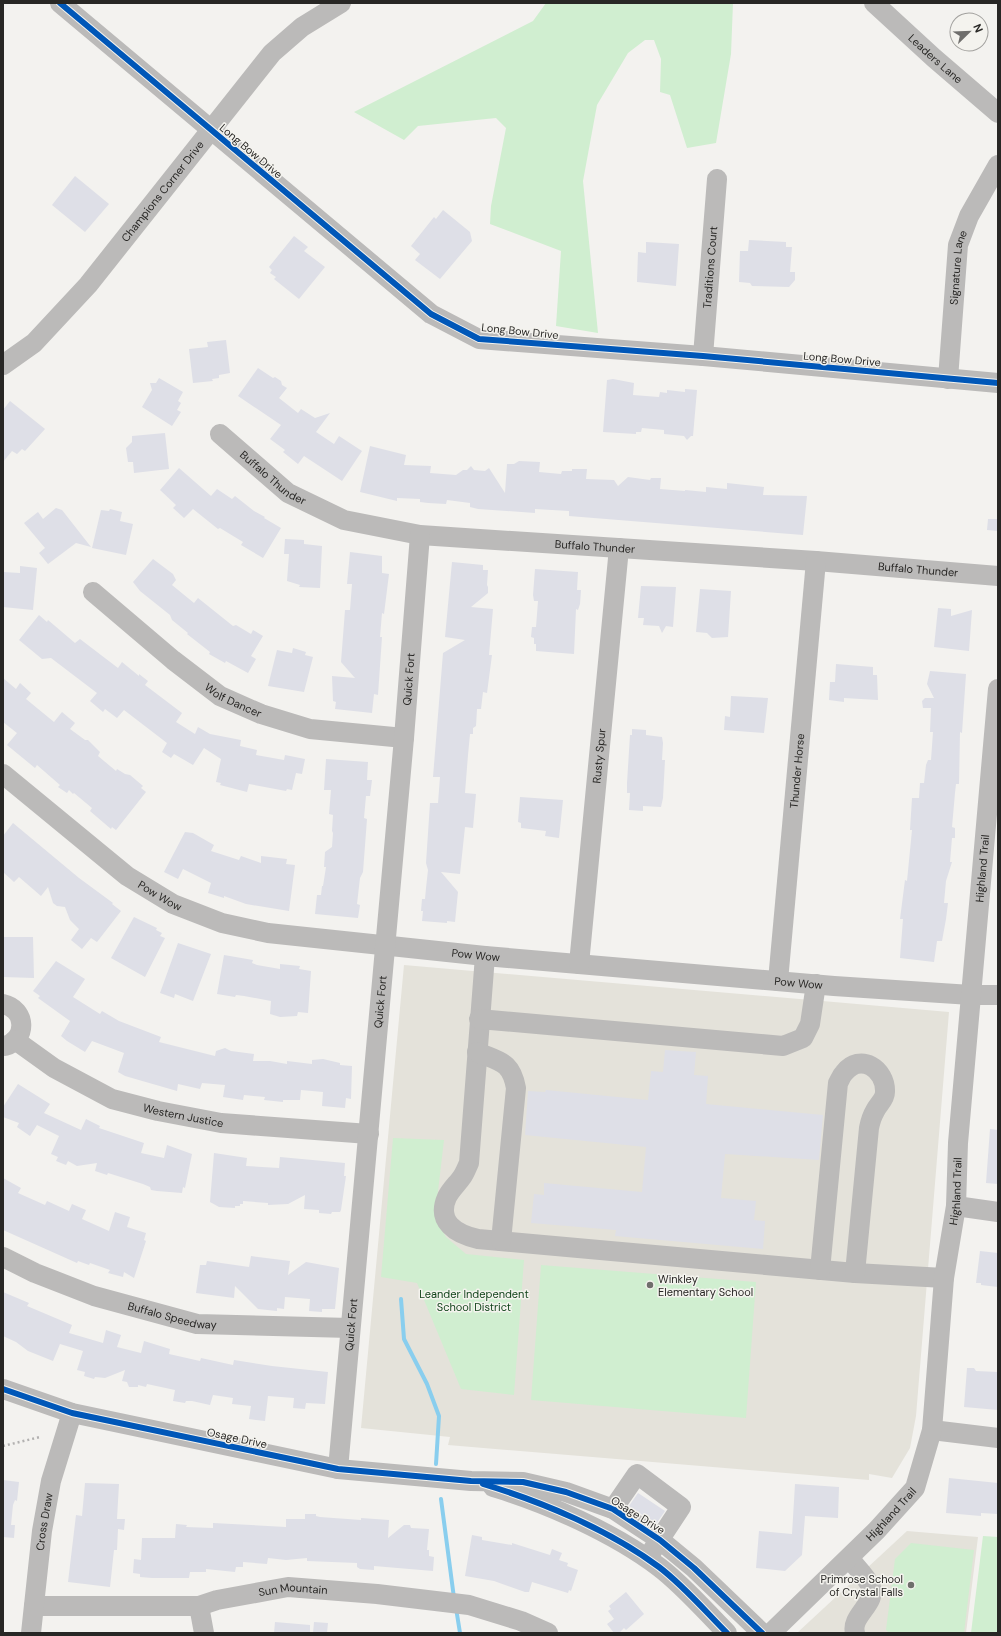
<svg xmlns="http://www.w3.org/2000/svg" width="1001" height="1636" font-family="'DM Sans',sans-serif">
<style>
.built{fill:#e4e2da}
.green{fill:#d0eed0}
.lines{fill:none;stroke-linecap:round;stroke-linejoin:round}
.stream{stroke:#89ceee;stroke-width:4}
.building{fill:#dedfe7}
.path{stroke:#b2b1b0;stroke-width:2.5;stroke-dasharray:2 3;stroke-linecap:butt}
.minor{stroke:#bbbab9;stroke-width:20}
.cycleway-casing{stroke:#f4f3ee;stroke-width:8}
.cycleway{stroke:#0057b8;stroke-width:6}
.poi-dot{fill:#6f6e6c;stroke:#f4f3ee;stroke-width:1.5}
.labels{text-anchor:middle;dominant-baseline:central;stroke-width:3;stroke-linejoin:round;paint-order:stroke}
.street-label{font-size:11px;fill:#282725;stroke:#f4f3ee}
.poi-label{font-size:11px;fill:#282725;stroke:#f4f3ee;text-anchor:start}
.park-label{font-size:11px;fill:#12441b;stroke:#f4f3ee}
</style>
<rect width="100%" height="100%" fill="#f3f2ef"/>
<g class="built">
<path d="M404,965L949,1012L916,1416L910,1448L892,1478L869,1474V1480L448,1445L450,1437L361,1428Z"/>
<path d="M907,1531L978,1537L966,1633H797Z"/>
</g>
<g class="green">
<path d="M546,3H733L731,54L716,143L687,148L670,95L660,92L661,59L654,40H645L628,53L597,105L583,181L598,333L556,326L561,251L490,224L491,206L506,128L496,118L418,126L404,140L354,112L533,21Z"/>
<path d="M393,1138L444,1140L435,1217L446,1237L466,1254L524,1260L514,1395L461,1389L417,1283L381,1277Z"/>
<path d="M541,1265L756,1282L746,1418L531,1400Z"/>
<path d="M983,1536L998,1537V1633H971Z"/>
<path d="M911,1543L974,1550L964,1633H889L886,1630L895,1559Z"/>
</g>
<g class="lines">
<g class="stream">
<path d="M401,1299L404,1339L427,1384L439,1416L436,1464"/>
<path d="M441,1499L454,1598"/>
<path d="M456,1608L460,1633"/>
</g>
</g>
<g class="building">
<path d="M75,176L109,204L85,232L52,205Z"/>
<path d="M443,210L470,232L472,241L440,279L415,260L420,254L411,246L434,217L436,219Z"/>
<path d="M294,236L308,247L304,251L325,267L299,299L274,279L276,277L270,273L272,270L269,267Z"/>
<path d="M749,240L786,242V247H792L790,272H795V280L789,287L752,286L750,283L739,282L740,251H748Z"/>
<path d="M646,242L679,244L676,286L637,282L638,252L646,253Z"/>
<path d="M226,340L230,373L219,375V378L212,379L213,381L193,383L189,349L208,347L207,342Z"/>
<path d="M258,368L273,378L275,377L281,381L282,385L287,388L279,398L298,413L301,409L315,418L330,413L316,432L334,444L339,436L362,451L342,481L304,456L298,464L283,452L285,450L270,439L281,425L238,396Z"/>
<path d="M159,378L183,392L178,401L181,403L177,410L181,412L172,426L142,407L152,390L150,383H156Z"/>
<path d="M613,379L634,383L633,395L659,397L660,392L667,393V390L685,392V389L697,390L693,436H691L687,440L684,436L664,434V430L642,428L641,432H636V434L603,432L607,380Z"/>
<path d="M10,401L45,429L25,451L22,449L17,454L12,451L3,462V410Z"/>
<path d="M165,433L169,469L134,473L133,462H128L126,448L132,442V436Z"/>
<path d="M370,446L406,455L404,465L431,466L430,473L456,475L463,470H467L471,466L474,470L485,471L489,468L505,493L507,464H514L519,461L540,462L539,472L561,474L562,471H572V469H587L586,479L614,480L618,486L628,477L650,480L651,478H661L660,489L685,491V490L706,492V487L727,489V483L764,487L763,495L807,496L803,535L569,516V511L535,509V513L478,509L470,507V503L447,500L446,504L428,503L420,502V499L397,498V501L360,492Z"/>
<path d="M179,468L211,496L217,489L232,499L235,496L254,511L265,517L264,518L281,528L263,558L241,545L243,542L220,528L218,529L193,509L184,518L173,508L176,505L160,490Z"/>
<path d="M56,508L62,510L91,547L76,543L48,564L39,553L45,548L24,523L38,512L43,519Z"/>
<path d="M110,509L122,512L120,521L133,524L126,555L92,548L101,510L109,511Z"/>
<path d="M988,519H998V531L987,530Z"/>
<path d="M285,539L304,540V544L322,546L320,588L299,587L300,585L287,581L289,554H284Z"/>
<path d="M350,552L382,556V573L389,574L384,614L382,613L380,637H382L378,695L374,694L372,713L335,709L336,702L333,701L332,676L355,678L341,662L345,610H350L352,584H347Z"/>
<path d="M153,559L173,574L176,580L172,585L194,603L198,598L233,626L236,625L251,634L253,630L263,636L251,656L256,659L248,673L226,661L225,663L209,654L210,652L187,634L188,633L172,620L170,615L140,591L133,582Z"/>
<path d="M452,562L483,565V570H488L487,585L488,587V593L471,607L493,609L489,655H492L487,693L483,692L481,709H477L476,726L473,728V734H470L468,755L465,793L476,794L473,828L465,827L460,874L441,872L458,892L455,922L447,921V923L422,921L423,911H421L422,899H425L426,888L428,870L426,863L430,803H438L440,777H433L443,653L465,640L445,637Z"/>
<path d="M20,566L37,568L33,610L3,607V572L20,573Z"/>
<path d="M535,569L578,572L577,590H581L580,604L578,610L576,609L574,654L536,651V644H534V638L531,637L532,627H536L538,601H534L533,595Z"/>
<path d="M641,586L676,587L673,627L666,626L662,633L659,626L643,625L644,618H638Z"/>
<path d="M700,589L731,591L728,637L712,638L707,633L696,632Z"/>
<path d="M938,608L951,609V616L972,610L969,651L934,647Z"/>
<path d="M39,615L47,622L48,620L75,643L80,639L118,668L122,662L139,676V674L148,681L145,685L182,713L176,722L195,734L198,727L210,734L241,740L240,746L257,750L256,755L284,760L285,755L305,759L302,774L296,773L292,790L287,789L286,791L249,784L247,792L220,785L221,783L216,782L221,759L204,748L193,765L174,754L171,758L162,752L167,743L124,710L117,718L105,709L103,712L90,701L97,693L51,658L42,659L19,640Z"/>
<path d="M293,648L306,652L305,655L313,657L304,692L268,686L277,650L292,653Z"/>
<path d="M836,664L873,667V675H877L878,700L844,698V702L829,700L830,682H835Z"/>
<path d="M930,671L966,674L962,733L960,732L959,784H956L955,793L952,827L955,828V838H952L950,862H952L946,881L944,903H948L946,919L942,941H937L934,962L900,958L903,919H900L905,880L907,881L912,830H910L912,798H919L920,783H924L926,765L928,760H931L933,732H930L931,708H923L922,701L925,698H934L927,684Z"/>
<path d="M3,678L16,689L20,683L31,693L26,699L54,722L62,712L75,723L70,729L85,740H88L100,752L98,756L116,771L117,769L125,774L130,775L143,786L141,788L146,792L116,830L112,827L111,829L90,811L92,808L74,793L73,794L69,790L67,793L58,787L60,785L37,765L35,768L7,745L17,733L3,722Z"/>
<path d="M731,696L768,698L764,733L724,730L725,716L730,717Z"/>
<path d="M632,729L646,730V735L662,737L663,743L662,760H665L663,798L661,807L643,806V811L629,810L630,793H627V783L630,735H632Z"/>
<path d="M326,759L368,762L367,780H372L370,796H366L364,818L367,819L363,872L360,878L357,904L360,905L358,918L315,914L317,895H321L322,886H323L326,867H324L325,852L332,847L333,833L332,831L333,815L329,814L331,790H324Z"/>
<path d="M520,797L563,800L559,838L545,836L546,831L521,828V823L518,822Z"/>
<path d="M13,823L79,878L113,903L112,904L121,911L97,942L91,938L82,949L71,940L79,929L70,920L65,907L57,906L53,903L48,887L41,896L19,877L14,882L3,872V836Z"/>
<path d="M185,832L193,833L214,845L211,851L239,860L241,856L261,863V856L287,859L286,864L295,865L289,911L246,904L224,896V898L208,893L211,883L183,869L178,879L164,872Z"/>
<path d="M134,917L157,928L156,930L162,933L160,936L165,938L145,977L111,958Z"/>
<path d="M3,937H33L34,978L3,977Z"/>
<path d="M178,943L211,954L193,1001L175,994L174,998L160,993Z"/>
<path d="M224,955L253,960L252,963L257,965L280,969V964L300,966L299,969L311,971L308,1013L298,1012L297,1016L280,1017L270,1014L271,1001L244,996L236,995L235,997L217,994Z"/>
<path d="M56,961L85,979L73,997L100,1014L102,1011L119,1021L161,1037L159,1042L215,1056L216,1051L225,1048L231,1051L254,1054L253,1061H270L287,1064V1061L312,1064V1060L323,1059L340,1063V1065L352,1066L351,1099L346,1098L345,1108L322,1106L323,1092L301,1090L300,1100H283V1102L264,1100L265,1097L244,1095L243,1100L223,1097L225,1085L202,1083L200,1089L178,1084L177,1091L125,1076L118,1072L124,1053L92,1041L85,1052L67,1041L61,1036L70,1021L38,998L40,996L33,991Z"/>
<path d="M665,1050L696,1052L694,1075L708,1076L706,1104L823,1115L819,1160L725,1154L721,1198L756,1201L754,1220L765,1221L763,1249L615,1236L616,1230L531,1223L534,1194L544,1195V1183L642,1192L646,1147L525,1135L528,1091L545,1092L546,1090L648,1100L651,1071L663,1072Z"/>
<path d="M18,1084L50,1104L44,1113L81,1130L86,1119L100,1126L99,1128L144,1143L141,1153L164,1158L167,1145L192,1154L185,1188L183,1187L182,1193L157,1191L151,1190L150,1187L143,1184L108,1173L107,1175L95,1171L97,1163L77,1166L68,1161L66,1165L56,1161L58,1157L51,1154L59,1136L37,1125L30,1136L17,1127L19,1123L3,1117V1107Z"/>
<path d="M990,1129L998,1130V1184L986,1183Z"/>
<path d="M214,1153L247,1158L246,1166L279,1168L280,1157L345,1163L344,1176H346L341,1210L340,1212H332L331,1214L319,1213V1210L304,1209L305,1195L288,1204L268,1205V1203L243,1201V1204H240V1206H235V1208L219,1207L210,1202Z"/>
<path d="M3,1178L21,1188L18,1193L45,1205L47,1201L69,1211L72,1204L86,1210L82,1219L109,1231L115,1212L130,1217L127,1227L146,1233L144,1240L146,1241L134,1278L124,1272L123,1277L108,1273L110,1270L90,1263L89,1265L78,1261L77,1263L3,1230Z"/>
<path d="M980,1251L998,1253V1287L981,1285V1283H976Z"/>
<path d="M251,1256L290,1261L288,1275L306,1262L339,1268L335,1309H322V1312L309,1311L310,1299L285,1297L284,1309L277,1308V1311L258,1309L235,1286L234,1298L196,1293L200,1265H206L207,1261L249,1267Z"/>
<path d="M3,1292L29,1303L27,1306L72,1325L69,1333L103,1343L106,1330L121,1335L117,1347L141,1353L144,1341L170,1349L169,1354L200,1361L201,1358L233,1365L234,1360L272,1366L328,1372L325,1404L306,1403L305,1409L293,1408L294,1398L268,1396L265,1421L249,1419L251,1406L232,1404L233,1398L213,1395L210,1405L192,1401H186L185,1403L173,1401L175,1390L147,1384L146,1387L138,1385V1387H129L127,1382L122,1381L125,1370L105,1378L95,1377L94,1379L84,1376L85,1372L77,1370L83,1351L60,1344L53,1361L28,1351L16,1342L3,1336Z"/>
<path d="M967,1368H974L976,1371L998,1372V1410L964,1407Z"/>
<path d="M949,1478L998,1483V1514L981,1513V1516L946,1513Z"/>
<path d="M3,1480L19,1482L17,1501L15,1500L13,1505L11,1525H15L14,1538L3,1537Z"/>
<path d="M85,1483L119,1484L117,1519H125L124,1530L118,1529L117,1550H114L110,1587L68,1582L76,1515L82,1516Z"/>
<path d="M795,1484L839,1487L838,1518L805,1516L802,1555L785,1571L756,1568L759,1531L792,1534Z"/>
<path d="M638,1493L665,1511L656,1524L629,1506Z"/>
<path d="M305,1514H316V1516L320,1517L361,1520V1518L389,1520L388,1538L404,1525H410L411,1528L429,1529L427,1550H429V1556L434,1557L433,1571L374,1566V1570L360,1569L357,1567V1563L307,1561V1558L286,1560L268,1558L267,1564L243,1562V1567H236L235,1572L206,1569V1572H190L189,1578H152L140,1577V1574L133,1573L134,1559L141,1560L142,1538H175L176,1524L187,1525L186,1527L213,1528V1523L286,1527V1519H305Z"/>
<path d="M472,1535L482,1537V1540L512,1545V1543L550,1555L552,1549L562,1553L559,1560L568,1563L567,1566L578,1570L571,1591L569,1590L568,1593L532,1582L529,1592H525L494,1581L465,1576Z"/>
<path d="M626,1592L644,1614L626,1630L624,1628L619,1633H614L607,1624L614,1619L608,1611L611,1609L609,1606Z"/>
<path d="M275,1622L310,1625V1633H274Z"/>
<path d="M314,1622L328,1623L327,1633H313Z"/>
</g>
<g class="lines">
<path class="path" d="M3,1446L40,1437"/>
<g class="minor">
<path d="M60,3L431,314L479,339L703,356L998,383"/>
<path id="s1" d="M874,3L934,58L998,113"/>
<path id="s2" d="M703,356L717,179"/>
<path id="s3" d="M3,365L34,343L88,285L272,53L302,27L341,3"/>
<path id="s4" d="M948,379L958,245L969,216L998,165"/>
<path id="s5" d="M220,434L288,493L344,520L420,535L816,561L998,576"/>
<path id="s6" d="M93,592L173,660L220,696L261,714L310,729L404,738"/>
<path id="s7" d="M3,774L127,876L173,904L222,923L268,933L485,956L834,986L971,995H998"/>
<path d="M485,956L469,1163C467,1167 465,1173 462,1177C458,1183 451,1189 447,1197C436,1222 456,1234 478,1239L855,1273L944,1278"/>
<path id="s8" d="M579,964L619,548"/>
<path id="s9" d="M778,981L816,561"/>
<path d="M3,1004C26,1009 28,1039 5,1046"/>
<path d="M479,1019L783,1046L803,1038L810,1024L816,984"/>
<path id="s10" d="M15,1040L54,1068L112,1099L158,1111L221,1123L369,1134"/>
<path d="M477,1052C500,1062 511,1061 516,1088L501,1241"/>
<path d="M956,1206L998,1212"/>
<path id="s11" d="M3,1257L35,1273L94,1296L197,1324L350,1328"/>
<path d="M820,1270L838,1083C840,1080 841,1076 844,1073C860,1052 886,1069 885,1092C885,1100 878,1104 875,1111C872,1116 870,1123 869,1128L855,1273"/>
<path d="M3,1389L72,1413L338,1469L471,1481L523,1482L566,1492L613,1509L660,1540L694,1568L762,1633"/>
<path d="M932,1430L998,1438"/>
<path id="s12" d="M338,1469L404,738L420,535"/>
<path d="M493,1487C547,1503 614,1533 659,1567C684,1586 705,1611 727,1633"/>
<path d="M613,1509L637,1474L681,1507L652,1551"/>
<path d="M849,1558C856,1567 865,1575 870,1585C879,1603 850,1615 855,1633"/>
<path id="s13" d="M34,1606H199L217,1600L288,1587L377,1594L469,1605L521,1621L548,1633"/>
<path d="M199,1606L204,1633"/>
<path id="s14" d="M31,1633L42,1531L51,1481L72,1413"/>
<path id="s15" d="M771,1633L877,1530L915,1488L932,1430L944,1278L956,1206L958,1143L998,689"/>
</g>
<g class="cycleway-casing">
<g id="cycleway">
<path d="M60,3L431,314L479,339L703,356L998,383"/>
<path d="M3,1389L72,1413L338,1469L471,1481L523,1482L566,1492L613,1509L660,1540L694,1568L762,1633"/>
<path d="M483,1484C543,1502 609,1530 659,1567C684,1586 705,1611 727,1633"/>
</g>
</g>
<use href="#cycleway" class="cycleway"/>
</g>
<g class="poi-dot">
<circle cx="650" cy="1285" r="4"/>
<circle cx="911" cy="1585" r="4"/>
</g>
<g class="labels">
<g class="street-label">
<text stroke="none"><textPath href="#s1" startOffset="83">Leaders Lane</textPath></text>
<text transform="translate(251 151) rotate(40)">Long Bow Drive</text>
<text stroke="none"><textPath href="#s3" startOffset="237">Champions Corner Drive</textPath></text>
<text stroke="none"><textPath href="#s2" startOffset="89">Traditions Court</textPath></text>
<text stroke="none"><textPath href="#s4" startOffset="112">Signature Lane</textPath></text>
<text transform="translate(520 331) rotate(6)">Long Bow Drive</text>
<text transform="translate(842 359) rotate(5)">Long Bow Drive</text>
<text stroke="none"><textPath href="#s5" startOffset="69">Buffalo Thunder</textPath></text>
<text stroke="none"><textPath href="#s5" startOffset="405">Buffalo Thunder</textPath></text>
<text stroke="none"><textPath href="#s5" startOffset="729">Buffalo Thunder</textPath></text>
<text stroke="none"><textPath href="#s12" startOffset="793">Quick Fort</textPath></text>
<text stroke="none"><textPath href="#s6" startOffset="178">Wolf Dancer</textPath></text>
<text stroke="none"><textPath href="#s8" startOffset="209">Rusty Spur</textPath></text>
<text stroke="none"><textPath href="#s9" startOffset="211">Thunder Horse</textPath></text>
<text stroke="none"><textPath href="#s15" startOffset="829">Highland Trail</textPath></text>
<text stroke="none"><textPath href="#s7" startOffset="199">Pow Wow</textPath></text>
<text stroke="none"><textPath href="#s7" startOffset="523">Pow Wow</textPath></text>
<text stroke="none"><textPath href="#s7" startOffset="847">Pow Wow</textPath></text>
<text stroke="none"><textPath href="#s12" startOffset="469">Quick Fort</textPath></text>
<text stroke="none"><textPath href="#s10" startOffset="187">Western Justice</textPath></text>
<text stroke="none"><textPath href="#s15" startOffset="505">Highland Trail</textPath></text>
<text stroke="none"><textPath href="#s11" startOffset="180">Buffalo Speedway</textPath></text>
<text stroke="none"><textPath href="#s12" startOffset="145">Quick Fort</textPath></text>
<text transform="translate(237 1438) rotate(12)">Osage Drive</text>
<text stroke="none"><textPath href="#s15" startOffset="169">Highland Trail</textPath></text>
<text transform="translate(638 1515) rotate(32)">Osage Drive</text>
<text stroke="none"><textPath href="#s14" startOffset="112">Cross Draw</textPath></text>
<text stroke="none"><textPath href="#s13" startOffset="261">Sun Mountain</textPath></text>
</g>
<g class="poi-label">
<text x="658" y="1279">Winkley<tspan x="658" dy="13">Elementary School</tspan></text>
<text x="903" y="1579" text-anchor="end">Primrose School<tspan x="903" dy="13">of Crystal Falls</tspan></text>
</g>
<g class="park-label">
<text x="474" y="1294">Leander Independent<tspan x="474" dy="13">School District</tspan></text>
</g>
</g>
<rect width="1001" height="1636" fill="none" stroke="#282725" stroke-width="8"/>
<g transform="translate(969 32) rotate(67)"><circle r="19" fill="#f4f3ee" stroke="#a2a19e"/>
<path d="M0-3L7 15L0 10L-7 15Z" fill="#6f6e6c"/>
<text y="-6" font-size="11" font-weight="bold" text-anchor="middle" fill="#282725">N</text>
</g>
</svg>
